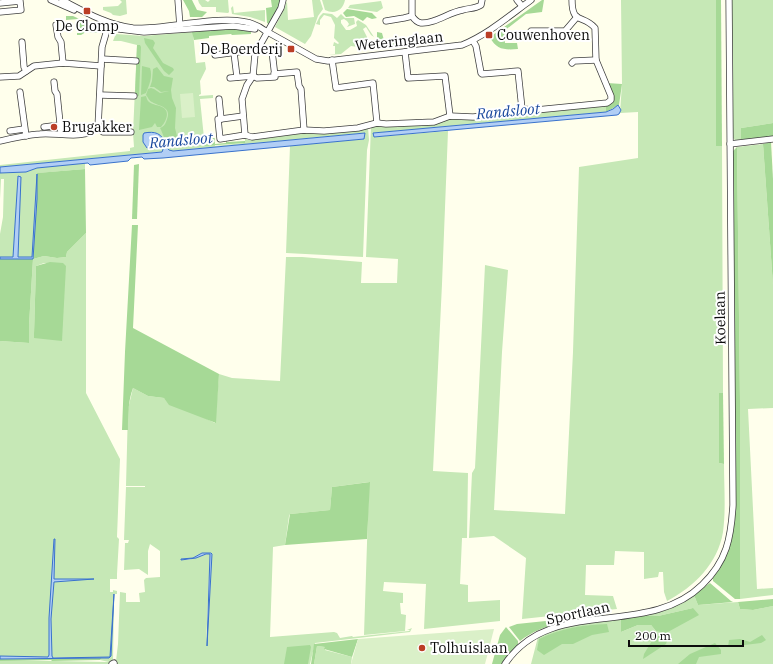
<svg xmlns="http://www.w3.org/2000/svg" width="773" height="664" font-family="'IBM Plex Serif',serif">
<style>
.green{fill:#c6e8b6;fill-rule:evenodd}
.forest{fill:#a6d996}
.pitch{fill:#daf0c8}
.water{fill:#b1cef5;stroke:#3972cc}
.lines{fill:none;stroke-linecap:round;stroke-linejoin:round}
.minor-casing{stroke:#3f3f3f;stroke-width:7}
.minor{stroke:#fff;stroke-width:5.5}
.poi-dot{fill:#bb3e26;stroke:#fff;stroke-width:1.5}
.labels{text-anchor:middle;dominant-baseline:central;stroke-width:4;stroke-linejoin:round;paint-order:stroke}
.poi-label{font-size:14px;fill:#0c0c0c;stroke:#fff;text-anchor:start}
.street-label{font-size:14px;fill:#0c0c0c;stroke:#fff}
.water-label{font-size:15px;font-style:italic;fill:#17469c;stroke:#fff}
</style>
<rect width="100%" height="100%" fill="#ffffec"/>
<g class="green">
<path d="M120,0H126L127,14L120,16L113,15L111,13L103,10V7L118,6L122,2Z"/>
<path d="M198,0H205L208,2L210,0H228L229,12L228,13L216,12V7H202L199,3Z"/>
<path d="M312,0H320L323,9L318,16L311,36L305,44L275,27L284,9L287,1L288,20L314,17Z"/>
<path d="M322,0H345C343,10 335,15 325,10Z"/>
<path d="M621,0H716V146H722L723,393H719V463L724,464C724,486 726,510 723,532C718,563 694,587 667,601L664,592L663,572H659L658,577L644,579V552L615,551L614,565H586L585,595L613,596L617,609L522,619L526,558L494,536L469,538L472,473L475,468L485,265L508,270L502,352L494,510L565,514L573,352L579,167L638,158V112L620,113L622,84Z"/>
<path d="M731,0H773V123L741,128V141H736L732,137Z"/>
<path d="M381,1L383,8L377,12L348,8L350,5Z"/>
<path d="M233,6L234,13L265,10V22L250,17L232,14L231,8Z"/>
<path d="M323,13L332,14L337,18L341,14L345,18H354L355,24L347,27L349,24L347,21L344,19L341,20V23L346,30H350L357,26L356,22L358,20L366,25L374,37L371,35L366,27L363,29L367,37V39L360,43L358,47L351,46L341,54L328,55L335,54V46H333L334,42L338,44L339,43L334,38L335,25L331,17L324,15L320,20V25L316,24L320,16Z"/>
<path d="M109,31L115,35L116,34L144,36L193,32L196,63L205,62L206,69L200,81L201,94L199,95V96L213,95V98L200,99L204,138H215V146L245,143V138L248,140H253L304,133L368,127L369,140L367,150L363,257L286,253L290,146L364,139V133L0,167V165L130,151V148L134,147L133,133L137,45L121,41H113L115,36L107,33Z"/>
<path d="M606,105V112L373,133L375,137L448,131L442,284L433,471L468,473L467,538H462L460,584L468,585V602L500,600V621L424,629L426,584L384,582L383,591L403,593V603H400L401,614L406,615L405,631L364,635L369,482L332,487L330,510L290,514L289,516L285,545L273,547L270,637L334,632L337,633L340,638L352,636L353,637L409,631L410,630H407L412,628L410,632L315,643L310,664H0V660L109,662L100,660L102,658L110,657L0,658V341L29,343V325L33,259H18L0,257V234L3,217L4,179H1L0,199V173L26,172L37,168L85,163V169L38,173L33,259L44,256L57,258L66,257L67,252L86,233V393L120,459L117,537L119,539L117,574V579H110V592H113V590L117,591V594H114L113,662L116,661L118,644L120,592L126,593V602H140L139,593L145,592L144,580L146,578L160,577V551L150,544L148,551V575L139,569L124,570L125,543H128L129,540H124L126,487H145V486H126L128,409L133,388L148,396L164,398L215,423L219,374L232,378L280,381L286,257H302L362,262L361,283H397L398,259L366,257L371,126L449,119H473L527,112H546ZM44,263H63L34,334L36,266ZM202,553H211V579L206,646L210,554C200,554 190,563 181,559L193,558Z"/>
<path d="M763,144L773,285V408L748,409L757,589L773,588V595L740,599V401L737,147Z"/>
<path d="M694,595L698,605L738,602L740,609L753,610L773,606V664H531L538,637C564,624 593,623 621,619V632L638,625H651L656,631L693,608L658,616H642C662,612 678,606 694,595Z"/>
<path d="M317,646L325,647V650L352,657L351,664H314Z"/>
</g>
<g class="forest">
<path d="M183,0H192L197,10L207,12L202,17H190L189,11Z"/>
<path d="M271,0H281L279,6L269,24L267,23L266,8L272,7Z"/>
<path d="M542,0H544L542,12L526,14L504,31L505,43H517L518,49C505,50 496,50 490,37Z"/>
<path d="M716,0H721L722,146H716Z"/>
<path d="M347,9L372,13L377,18L372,19L367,17L363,21L354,16L346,17L343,13Z"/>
<path d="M66,16H73L103,30L102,33L86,32L81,35H77V33H79L78,19L66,20Z"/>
<path d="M233,28L251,32V34L232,35L231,34L209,36V38L194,40L192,32Z"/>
<path d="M377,32L382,33L385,44L419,41V45L378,49L377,41Z"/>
<path d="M144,38L153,40L155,43L153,48L163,63L173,68L174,70L169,75L164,71L145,43Z"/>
<path d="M137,45H140L141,47L139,96L135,95Z"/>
<path d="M142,66L150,68C153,77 149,85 146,93L141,95Z"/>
<path d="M157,67L164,76L173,78L171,90L172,98L176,108L175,128L179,144L172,148C165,145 164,135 160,128C163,127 165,125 166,122C173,107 161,107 152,102C149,101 148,97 146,95L148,89L151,88L154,89L160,93L169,91L161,92L154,87H150L152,81L153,69Z"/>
<path d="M607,83L622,84L619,105L606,112V105L612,102Z"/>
<path d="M146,96C147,99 147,100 149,102C153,105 158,105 162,107C171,111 166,122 161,127H157L155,123L152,127L139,130L141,97Z"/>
<path d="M773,123V136L741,141V128Z"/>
<path d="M214,138L215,144L226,143V140L227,142L245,141V143L204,146L201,141L203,139Z"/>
<path d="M771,142L773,179V285L763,144Z"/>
<path d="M737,147L740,401V599H735L713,581V578L722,562L732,533V152Z"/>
<path d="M139,164L137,219H132L134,165Z"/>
<path d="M85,169L86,233L67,252L66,257L57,258L44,256L33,259L29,325V343L0,341V257L18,259H33L37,173Z"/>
<path d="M132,225H138L133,328L219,374L216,423L169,405L164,398L148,396L133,388C128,401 128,416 128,430H122L125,352Z"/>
<path d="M50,262L63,263L66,266L62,341L34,338V334L36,266Z"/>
<path d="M719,393H723L724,464L719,463Z"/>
<path d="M370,482L367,539L285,545L290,514L330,510L332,487Z"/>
<path d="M710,583L731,601L733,602L698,605L694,595L707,585Z"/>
<path d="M773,599V606L753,610L740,609L738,602Z"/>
<path d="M693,608L699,615L666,633L656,631L651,625H638L621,632V619L642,616H658Z"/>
<path d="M603,615L602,617C574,620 543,623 520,641L509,627L517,624Z"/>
<path d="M607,624L609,632L592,635L573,644H562L544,655L537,650L539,639C561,628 583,625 607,624Z"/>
<path d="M506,627L518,641V644L502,664H492L500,635Z"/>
<path d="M656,634L669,635L666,644L643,659L644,654Z"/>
<path d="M762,635L766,640L761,643L728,647L729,640L740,639L750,642Z"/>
<path d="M358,639L352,657L324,649L325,647L317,646L314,664H311L314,644Z"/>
<path d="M715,643L721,650V654L699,657L696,664H678L690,654Z"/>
<path d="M310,645L311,647L308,664H284L287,647Z"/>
<path d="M102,658L100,660L52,661L51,660L0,661V659Z"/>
</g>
<g class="pitch">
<path d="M193,93L195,117L182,118L180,94Z"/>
<path d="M494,629L485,664H351L358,639Z"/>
</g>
<g class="water">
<path d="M618,105L621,110L619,114L617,115L374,137L373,133L606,112L613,109Z"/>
<path d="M144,133C155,131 162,133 165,144L157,143L151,148H147L143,142V135Z"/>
<path d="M365,133L364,139L163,158L144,159L142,157L131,158L128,161L90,165L88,163L37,168L26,172L0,173V167L162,152L164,147H166L169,150L173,151Z"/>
<path d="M37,174V199L33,259H0V257H13L18,176L21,177L18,257H32Z"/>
<path d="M54,539H55L54,579H94L54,582L51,619L52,656L53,658L110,657L114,594L111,656L109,658H102L0,659V656L48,657L49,655V618Z"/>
<path d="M202,553H211L212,554L207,646L210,554H206L196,558L181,560V559L193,558Z"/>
</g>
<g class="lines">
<g class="minor-casing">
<g id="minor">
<path d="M51,0L74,10"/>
<path d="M62,0C85,12 107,25 133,28C167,31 238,8 264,30L316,59L328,61L462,45C487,35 509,16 531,0"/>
<path d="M178,0L180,27"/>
<path d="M412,0V16C414,19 416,22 421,23C435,24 449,12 463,10C469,8 475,9 481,5L482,0"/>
<path d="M517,0L522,6"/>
<path d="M0,3L20,1L21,10L0,12"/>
<path d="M386,21L404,18L412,16"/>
<path d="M56,25L58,37L61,42L63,63"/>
<path d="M119,29L144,32L233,26L255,29"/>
<path d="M518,35H528L531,31H565L577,17"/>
<path d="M473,41L476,46L481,73L482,74L518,71L522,109"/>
<path d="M22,42L24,67L26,71"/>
<path d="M405,52L408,78L445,76L450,116"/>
<path d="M234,53L237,77"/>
<path d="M215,55L252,50L272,51L275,77L257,78L253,76L230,78"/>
<path d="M102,59L136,61"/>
<path d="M332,60L336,88L373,83L377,123"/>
<path d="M572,63L574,61L596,60"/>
<path d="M274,74L297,72L299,86L301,89L304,130"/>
<path d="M0,77L19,76L34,66L63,63L101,66"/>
<path d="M54,82L55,91L57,94L61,133"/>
<path d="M20,92L26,136"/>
<path d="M100,95L134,96"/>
<path d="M219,99L221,119H218L220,139L245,135L252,137L304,130L324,131L358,128L377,123L386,124L434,122L450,116L473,117L514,113L522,109L536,110L607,103L611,100V96L596,60L595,28C583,14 572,25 572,0"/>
<path d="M221,119L243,116"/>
<path d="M44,127L60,125"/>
<path d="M98,127L103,132H131"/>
<path d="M10,131L24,129"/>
<path d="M245,135L242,99L247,85L253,76L255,54L281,8L283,0"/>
<path d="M0,141C13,138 27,135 40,134C58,132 84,141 98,127L102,47L109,23"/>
<path d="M730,144L773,139"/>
<path d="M112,664L114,663"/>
<path d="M505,664C551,595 647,639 702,585C727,561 731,538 733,505L729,0"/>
</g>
</g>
<use href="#minor" class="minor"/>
</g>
<g class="poi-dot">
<rect x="83" y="7" width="8" height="8" rx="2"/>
<rect x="485" y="31" width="8" height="8" rx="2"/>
<rect x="287" y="45" width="8" height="8" rx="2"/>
<circle cx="54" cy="127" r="4"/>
<circle cx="422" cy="648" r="4"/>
</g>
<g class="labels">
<g class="poi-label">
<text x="87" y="26" text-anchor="middle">De Clomp</text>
<text x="497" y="35">Couwenhoven</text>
<text x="283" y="49" text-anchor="end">De Boerderij</text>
<text x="62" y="127">Brugakker</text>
<text x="430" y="648">Tolhuislaan</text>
</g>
<g class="street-label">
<text transform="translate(399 41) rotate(-6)">Weteringlaan</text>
<text transform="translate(720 318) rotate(-91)">Koelaan</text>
<text transform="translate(578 613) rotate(-12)">Sportlaan</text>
</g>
<g class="water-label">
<text transform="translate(508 111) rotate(-5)">Randsloot</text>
<text transform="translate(181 140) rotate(-5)">Randsloot</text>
</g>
</g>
<path d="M629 640v6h114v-6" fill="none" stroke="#0c0c0c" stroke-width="2"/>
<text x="635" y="640" font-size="12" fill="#0c0c0c" stroke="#ffffff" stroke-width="3" paint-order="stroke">200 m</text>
</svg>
